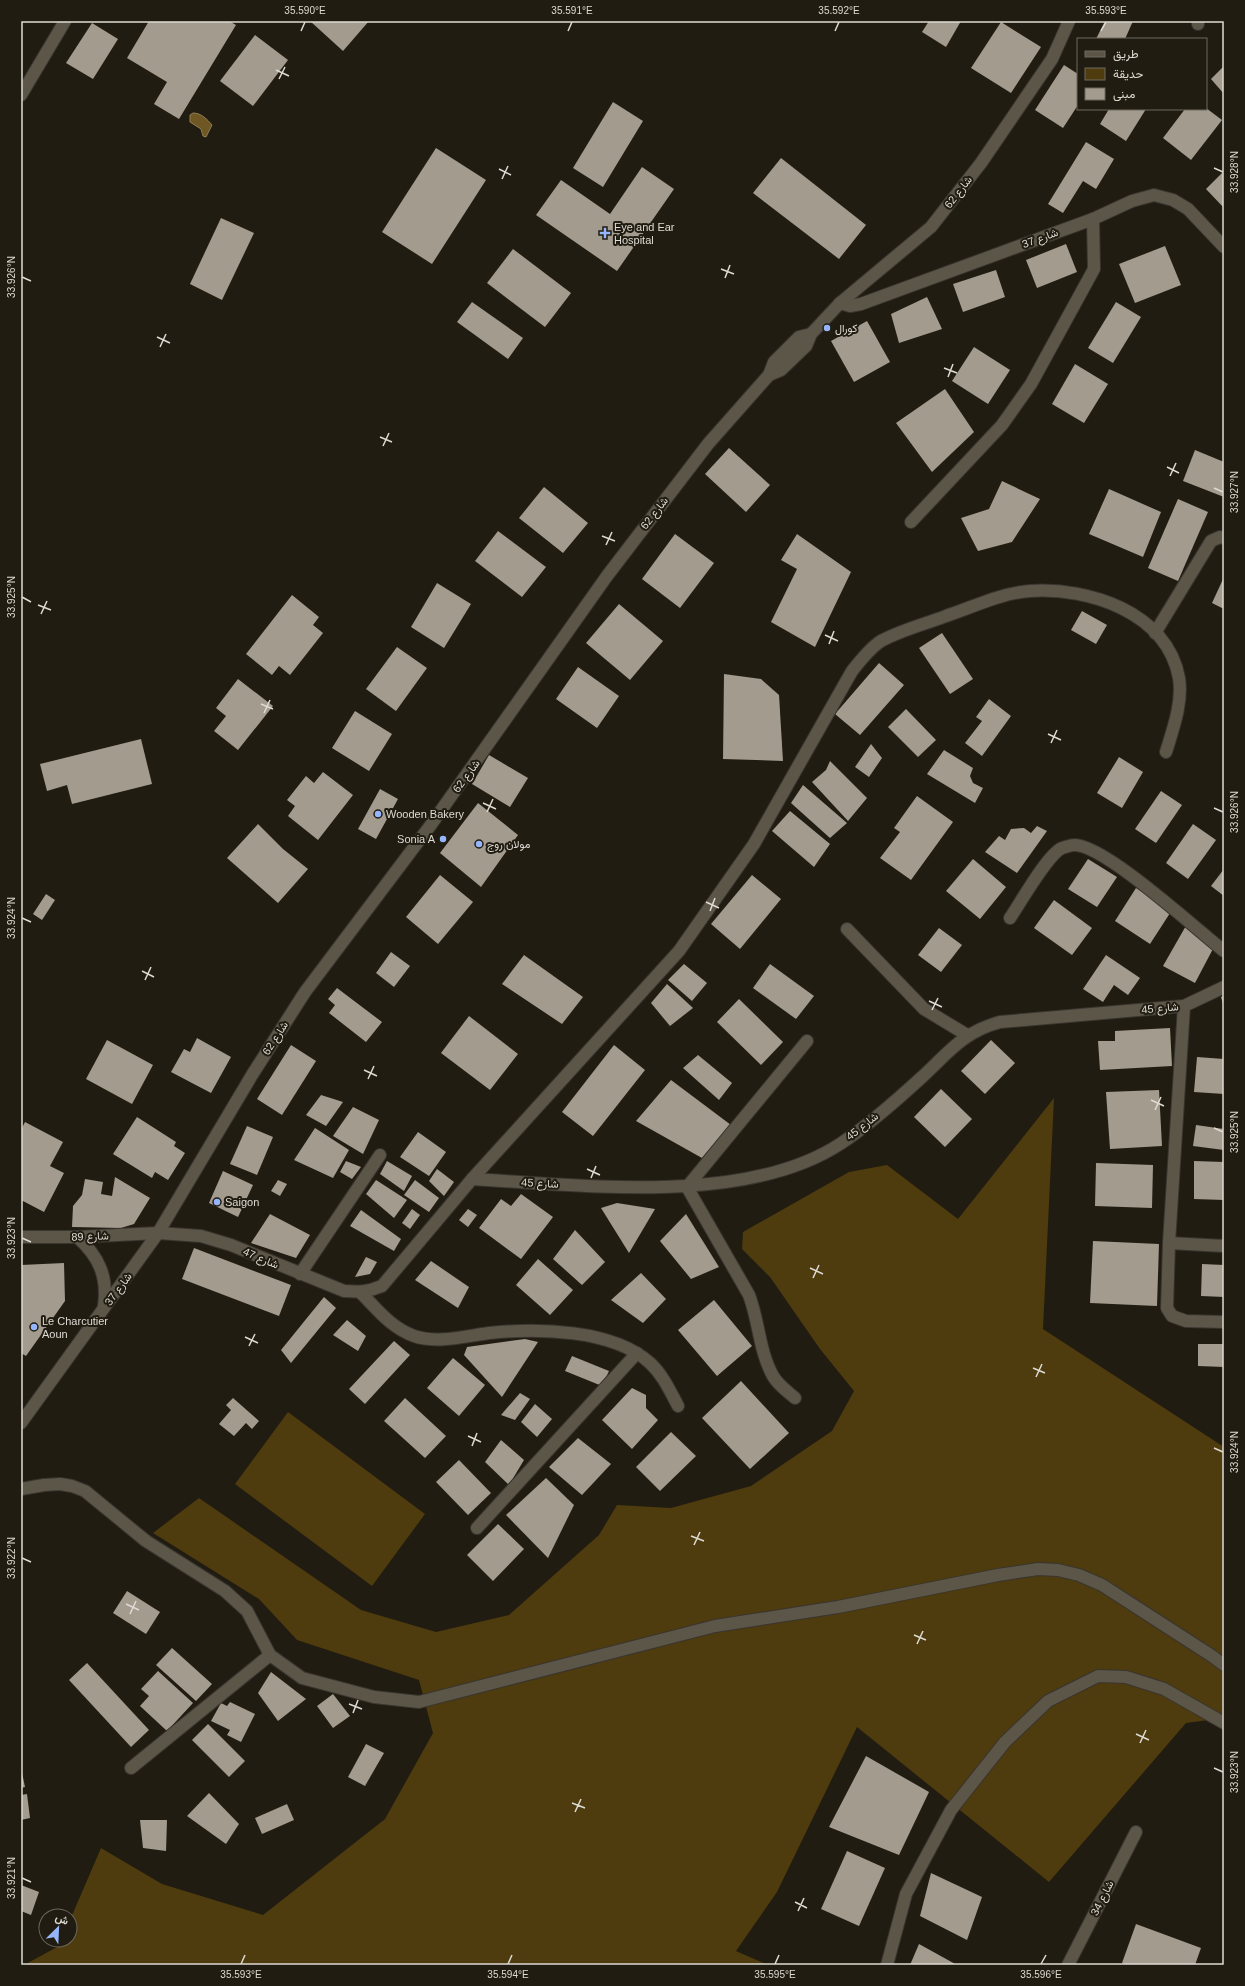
<svg xmlns="http://www.w3.org/2000/svg" width="1245" height="1986" font-family="Helvetica,Vazirmatn,sans-serif">
<style>
.green{fill:#4e3b0e}
.water{fill:#6e5723;stroke:#907f58}
.building{fill:#a29b8e}
.lines{fill:none;stroke-linecap:round;stroke-linejoin:round}
.street-casing{stroke:#39352f;stroke-width:14}
.secondary-casing{stroke:#39352f;stroke-width:14}
.street{stroke:#5c5649;stroke-width:12}
.secondary{stroke:#5c5649;stroke-width:12}
.ticks{fill:none;stroke:#dedbd4;stroke-width:1.5}
.poi-dot{fill:#95b6fd;stroke:#211c11;stroke-width:1.5}
.labels{text-anchor:middle;dominant-baseline:central;stroke-width:4;stroke-linejoin:round;paint-order:stroke}
.street-label{font-size:11px;fill:#dedbd4;stroke:#211c11}
.poi-label{font-size:11px;fill:#dedbd4;stroke:#211c11;text-anchor:start}
.neatline{fill:none;stroke:#dedbd4;stroke-width:1.5}
.ticks-label{font-size:10px;text-anchor:middle;fill:#dedbd4}
</style>
<rect width="100%" height="100%" fill="#211c11"/>
<g class="green">
<path d="M1054,1098L1043,1329L1224,1447V1718L1186,1723L1049,1882L857,1727L777,1892L736,1951L768,1965H24L59,1946L62,1940H70V1920L101,1848L162,1884L263,1915L385,1819L433,1733L419,1680L297,1640L259,1599L153,1533L199,1498L361,1610L436,1632L509,1615L599,1535L617,1505L671,1508L751,1486L832,1431L854,1391L820,1349L770,1277L742,1249L743,1232L849,1172L887,1165L958,1219Z"/>
<path d="M288,1412L425,1514L372,1586L235,1484Z"/>
</g>
<path class="water" d="M193,113C201,113 207,119 212,125L206,137L203,136L201,129L190,122V115Z"/>
<g class="building">
<path d="M149,21H229L236,25L179,119L154,104L167,82L127,58Z"/>
<path d="M310,21H369L343,51Z"/>
<path d="M929,21H961L946,47L922,32Z"/>
<path d="M1105,21H1133L1125,39H1096Z"/>
<path d="M1001,22L1041,47L1011,93L971,68Z"/>
<path d="M92,23L118,39L93,79L66,63Z"/>
<path d="M255,35L288,60L253,106L220,81Z"/>
<path d="M1064,65L1078,74V105L1063,128L1035,110Z"/>
<path d="M1224,66V94L1211,79Z"/>
<path d="M613,102L643,121L603,187L573,168Z"/>
<path d="M1206,108L1222,120L1191,160L1163,138L1185,109Z"/>
<path d="M1109,109H1146L1126,141L1100,124Z"/>
<path d="M1086,142L1114,159L1096,189L1083,181L1063,213L1048,204Z"/>
<path d="M436,148L486,180L432,264L382,232Z"/>
<path d="M781,158L866,225L839,259L753,193Z"/>
<path d="M642,167L674,189L617,271L536,215L561,180L610,214Z"/>
<path d="M1224,171V208L1206,189Z"/>
<path d="M221,218L254,233L222,300L190,284Z"/>
<path d="M1066,244L1077,272L1037,288L1026,260Z"/>
<path d="M1165,246L1181,285L1135,303L1119,264Z"/>
<path d="M513,249L571,293L545,327L487,283Z"/>
<path d="M996,270L1005,297L963,312L953,284Z"/>
<path d="M927,297L942,329L899,343L891,314Z"/>
<path d="M472,302L523,338L508,359L457,322Z"/>
<path d="M1116,302L1141,317L1113,363L1088,348Z"/>
<path d="M867,321L890,362L854,382L831,341Z"/>
<path d="M974,347L1010,370L988,404L952,381Z"/>
<path d="M1075,364L1108,384L1084,423L1052,404Z"/>
<path d="M945,389L974,432L932,472L896,423Z"/>
<path d="M729,448L770,485L746,512L705,474Z"/>
<path d="M1195,450L1224,462V497L1183,481Z"/>
<path d="M1002,481L1040,499L1012,542L978,551L961,518L989,509Z"/>
<path d="M544,487L588,523L563,553L519,518Z"/>
<path d="M1109,489L1161,512L1143,557L1089,534Z"/>
<path d="M1178,499L1208,512L1178,581L1148,568Z"/>
<path d="M498,531L546,567L522,597L475,561Z"/>
<path d="M675,534L714,563L680,608L642,579Z"/>
<path d="M797,534L851,572L815,647L771,622L797,569L781,560Z"/>
<path d="M1224,577V609L1212,603Z"/>
<path d="M437,583L471,604L444,648L411,627Z"/>
<path d="M292,595L319,617L313,625L323,633L290,675L279,666L272,675L246,654Z"/>
<path d="M619,604L663,641L630,680L586,643Z"/>
<path d="M1082,611L1107,625L1096,644L1071,630Z"/>
<path d="M942,633L973,679L950,694L919,648Z"/>
<path d="M397,647L427,668L396,711L366,689Z"/>
<path d="M879,663L904,685L860,735L835,714Z"/>
<path d="M578,667L619,696L597,728L556,699Z"/>
<path d="M724,674L761,679L779,695L783,761L723,759Z"/>
<path d="M238,679L273,706L238,750L214,731L226,716L216,708Z"/>
<path d="M989,699L1011,716L982,756L965,743L982,721L976,717Z"/>
<path d="M906,709L936,740L918,757L888,727Z"/>
<path d="M355,711L392,734L369,771L332,748Z"/>
<path d="M141,739L152,784L72,804L67,785L47,791L40,764Z"/>
<path d="M871,744L882,758L869,777L855,767Z"/>
<path d="M944,750L973,768L970,776L973,783L983,788L975,803L927,774Z"/>
<path d="M489,755L528,778L510,807L472,784Z"/>
<path d="M1119,757L1143,772L1122,808L1097,793Z"/>
<path d="M830,761L867,798L848,821L812,782L826,770Z"/>
<path d="M323,772L353,795L318,840L288,816L295,806L287,800L306,776L314,783Z"/>
<path d="M803,785L847,823L830,838L791,803Z"/>
<path d="M380,789L398,799L376,839L358,829Z"/>
<path d="M1161,791L1182,805L1156,843L1135,829Z"/>
<path d="M917,796L953,822L911,880L880,858L900,832L894,828Z"/>
<path d="M478,803L518,835L481,887L440,853Z"/>
<path d="M790,811L830,844L814,867L772,831Z"/>
<path d="M258,824L283,849L308,869L278,903L227,858Z"/>
<path d="M1193,824L1216,840L1188,879L1166,863Z"/>
<path d="M1037,826L1047,831L1017,873L985,852L999,836L1005,840L1011,829L1024,828L1031,833Z"/>
<path d="M973,859L1006,887L980,919L946,891Z"/>
<path d="M1088,859L1117,877L1097,907L1068,889Z"/>
<path d="M1224,869V896L1211,886Z"/>
<path d="M440,875L473,902L438,944L406,917Z"/>
<path d="M752,875L781,899L740,949L711,924Z"/>
<path d="M1136,888L1172,910L1150,944L1115,921Z"/>
<path d="M46,894L55,900L42,920L33,914Z"/>
<path d="M1054,900L1092,928L1072,955L1034,928Z"/>
<path d="M1187,924L1215,945L1195,983L1163,966Z"/>
<path d="M939,928L962,945L941,972L918,955Z"/>
<path d="M391,952L410,966L394,987L376,973Z"/>
<path d="M524,955L583,997L562,1024L502,984Z"/>
<path d="M1106,955L1140,978L1128,995L1114,985L1103,1002L1083,989Z"/>
<path d="M684,964L707,983L692,1001L668,980Z"/>
<path d="M770,964L814,996L796,1019L753,988Z"/>
<path d="M667,984L693,1008L670,1026L651,1003Z"/>
<path d="M337,988L382,1022L366,1042L329,1013L335,1005L328,999Z"/>
<path d="M1224,996V1007L1221,997Z"/>
<path d="M739,999L783,1042L761,1065L717,1022Z"/>
<path d="M469,1016L518,1054L490,1090L441,1053Z"/>
<path d="M1170,1028L1172,1066L1100,1070L1098,1041H1115V1031Z"/>
<path d="M197,1038L231,1057L211,1093L171,1072L184,1049L190,1052Z"/>
<path d="M107,1040L153,1065L132,1104L86,1079Z"/>
<path d="M991,1040L1015,1063L985,1094L961,1071Z"/>
<path d="M291,1045L316,1061L282,1115L257,1099Z"/>
<path d="M614,1045L645,1070L593,1136L562,1112Z"/>
<path d="M698,1055L732,1083L719,1100L683,1068Z"/>
<path d="M1197,1057L1224,1059V1094L1194,1092Z"/>
<path d="M671,1080L731,1125L702,1158L636,1121Z"/>
<path d="M941,1089L972,1119L945,1147L914,1117Z"/>
<path d="M1159,1090L1162,1146L1110,1149L1106,1092Z"/>
<path d="M321,1095L343,1102L326,1126L306,1115Z"/>
<path d="M353,1107L379,1120L363,1154L333,1136Z"/>
<path d="M137,1117L176,1142L174,1146L185,1153L168,1180L155,1172L152,1178L113,1154Z"/>
<path d="M25,1122L63,1142L50,1166L64,1173L44,1212L21,1200V1130Z"/>
<path d="M1196,1125L1224,1129V1150L1193,1146Z"/>
<path d="M247,1126L273,1137L257,1175L230,1164Z"/>
<path d="M315,1128L349,1150L333,1178L294,1160Z"/>
<path d="M418,1132L446,1152L429,1176L400,1157Z"/>
<path d="M346,1161L361,1167L352,1179L340,1172Z"/>
<path d="M387,1161L412,1176L404,1191L380,1174Z"/>
<path d="M1194,1161L1224,1162V1200L1194,1199Z"/>
<path d="M1096,1163L1153,1165L1152,1208L1095,1206Z"/>
<path d="M437,1169L454,1182L444,1196L429,1181Z"/>
<path d="M223,1171L253,1185L238,1217L209,1203Z"/>
<path d="M115,1177L150,1198L134,1224L121,1228L72,1227L73,1206L82,1195L85,1179L103,1182L101,1194L112,1196Z"/>
<path d="M278,1180L287,1184L280,1196L271,1191Z"/>
<path d="M376,1180L407,1200L394,1218L366,1194Z"/>
<path d="M415,1180L439,1198L429,1212L404,1195Z"/>
<path d="M521,1194L553,1217L521,1259L479,1228L501,1199L511,1206Z"/>
<path d="M617,1203L655,1209L629,1253L601,1208Z"/>
<path d="M412,1209L420,1215L410,1229L402,1223Z"/>
<path d="M468,1209L477,1215L468,1227L459,1220Z"/>
<path d="M361,1210L401,1239L394,1251L350,1226Z"/>
<path d="M270,1214L310,1235L296,1258L251,1243Z"/>
<path d="M686,1214L719,1267L691,1279L660,1241Z"/>
<path d="M575,1230L605,1262L582,1285L553,1259Z"/>
<path d="M1093,1241L1159,1244L1157,1306L1090,1303Z"/>
<path d="M194,1248L291,1285L279,1316L182,1279Z"/>
<path d="M366,1257L377,1262L370,1274L355,1277Z"/>
<path d="M538,1259L573,1290L550,1315L516,1285Z"/>
<path d="M431,1261L469,1287L458,1308L415,1280Z"/>
<path d="M64,1263L65,1301L26,1356L21,1353V1265Z"/>
<path d="M1202,1264L1224,1265V1297L1201,1296Z"/>
<path d="M641,1273L666,1299L643,1323L611,1300Z"/>
<path d="M324,1297L336,1308L291,1363L281,1350Z"/>
<path d="M714,1300L752,1346L717,1376L678,1330Z"/>
<path d="M347,1320L366,1336L358,1351L333,1335Z"/>
<path d="M525,1339L538,1342L502,1397L464,1355L467,1347Z"/>
<path d="M394,1341L410,1355L365,1404L349,1389Z"/>
<path d="M1198,1344H1224V1367L1198,1366Z"/>
<path d="M572,1356L609,1371L602,1386L565,1371Z"/>
<path d="M453,1358L485,1385L459,1416L427,1388Z"/>
<path d="M741,1381L789,1433L750,1469L702,1418Z"/>
<path d="M632,1388L646,1395V1408L658,1420L632,1449L602,1420Z"/>
<path d="M520,1393L530,1399L515,1420L501,1415Z"/>
<path d="M233,1398L259,1421L252,1429L246,1423L234,1436L219,1424L231,1410L226,1405Z"/>
<path d="M405,1398L446,1436L425,1458L384,1421Z"/>
<path d="M535,1404L552,1419L537,1437L521,1422Z"/>
<path d="M671,1432L696,1456L660,1491L636,1467Z"/>
<path d="M578,1438L611,1464L582,1495L549,1467Z"/>
<path d="M501,1440L524,1460L509,1485L485,1462Z"/>
<path d="M459,1460L491,1493L468,1515L436,1482Z"/>
<path d="M546,1478L574,1505L548,1558L506,1515Z"/>
<path d="M498,1524L524,1549L493,1581L467,1555Z"/>
<path d="M127,1591L160,1612L146,1634L113,1613Z"/>
<path d="M172,1648L212,1684L196,1701L156,1665Z"/>
<path d="M87,1663L149,1730L131,1747L69,1680Z"/>
<path d="M158,1671L193,1703L167,1731L140,1706L149,1696L141,1689Z"/>
<path d="M271,1672L306,1699L278,1721L258,1693Z"/>
<path d="M333,1694L350,1716L333,1728L317,1706Z"/>
<path d="M230,1702L255,1714L241,1742L227,1735L230,1730L211,1721L221,1703L227,1706Z"/>
<path d="M208,1724L245,1761L229,1777L192,1740Z"/>
<path d="M366,1744L384,1753L365,1786L348,1777Z"/>
<path d="M866,1756L929,1792L899,1855L829,1827Z"/>
<path d="M21,1768L25,1787L21,1788Z"/>
<path d="M209,1793L239,1824L226,1844L187,1816Z"/>
<path d="M27,1794L30,1818L21,1820V1795Z"/>
<path d="M287,1804L294,1820L262,1834L255,1818Z"/>
<path d="M140,1820H167L166,1851L143,1848Z"/>
<path d="M847,1851L885,1868L859,1926L821,1909Z"/>
<path d="M931,1873L982,1897L967,1940L920,1916Z"/>
<path d="M21,1885L39,1892L31,1915L21,1911Z"/>
<path d="M1136,1924L1201,1948L1195,1965H1127L1122,1963Z"/>
<path d="M919,1944L957,1965H910Z"/>
</g>
<g class="lines">
<g class="street-casing">
<g id="street">
<path d="M1198,21V24"/>
<path d="M840,303L850,306L861,304L1093,219L1132,201L1154,195L1173,200L1188,209L1224,247"/>
<path d="M911,522L1002,425L1031,384L1094,269L1093,219"/>
<path d="M1155,633L1211,541L1220,537L1224,538"/>
<path d="M1010,918C1021,902 1047,855 1062,848C1066,847 1071,845 1074,845C1104,844 1197,930 1224,951"/>
<path d="M847,929L924,1009L967,1035"/>
<path d="M1184,1006L1169,1243L1167,1308L1172,1316L1186,1321L1224,1322"/>
<path d="M472,1179C581,1185 745,1206 840,1144C869,1125 897,1100 922,1077C949,1052 963,1032 1000,1022L1184,1006L1224,987"/>
<path d="M158,1233L201,1236L231,1245L344,1291C358,1292 368,1292 382,1286L472,1179L679,951L754,844L852,671C860,661 870,648 881,641C901,630 925,624 946,616C973,607 1001,593 1030,591C1088,587 1167,612 1179,678C1183,702 1173,729 1166,752"/>
<path d="M1169,1243L1224,1246"/>
<path d="M300,1274L380,1155"/>
<path d="M360,1292C377,1309 391,1328 414,1336C437,1344 466,1336 489,1333C537,1328 613,1329 650,1363C663,1375 670,1391 678,1406"/>
<path d="M795,1398C787,1391 778,1385 773,1376C759,1351 759,1321 749,1295L687,1187L807,1041"/>
<path d="M21,1489L44,1485L60,1484L72,1486L85,1491L146,1541L225,1591L247,1611L270,1655L302,1678L374,1697L419,1702L715,1626L838,1607L998,1575L1038,1569L1058,1570L1079,1575L1102,1585L1212,1656L1224,1665"/>
<path d="M477,1528L637,1353"/>
<path d="M131,1768L270,1655"/>
<path d="M887,1965L906,1894L951,1810L1005,1742L1048,1701L1098,1676L1126,1677L1164,1689L1224,1723"/>
<path d="M1068,1965L1136,1832"/>
</g>
</g>
<g class="secondary-casing">
<g id="secondary">
<path d="M21,95L65,21"/>
<path d="M769,375L781,370L806,346L811,334L840,303L931,227L981,163L1052,59L1069,21"/>
<path d="M21,1237H77L158,1233"/>
<path d="M77,1237C99,1256 108,1277 104,1306"/>
<path d="M21,1423L158,1233L252,1075L305,992L430,826L607,576L708,444L769,375L774,362L799,337L811,334"/>
</g>
</g>
<use href="#street" class="street"/>
<use href="#secondary" class="secondary"/>
</g>
<path class="ticks" d="M301,31L305,22M568,31L572,22M835,31L839,22M1101,31L1106,22M276,70L289,76M279,79L285,67M1214,168L1223,172M499,169L511,175M502,179L508,166M721,269L734,274M22,277L31,281M725,278L730,265M157,337L170,343M160,347L166,334M944,368L957,373M948,377L953,364M380,437L392,442M383,446L389,433M1167,467L1179,473M1170,476L1176,463M1214,488L1223,492M602,536L615,541M606,545L612,532M22,597L31,602M38,605L51,610M41,614L47,601M825,635L838,641M829,644L834,631M261,704L273,709M264,713L270,700M1048,734L1061,740M1051,743L1057,730M483,803L496,809M1214,808L1223,812M487,812L493,799M706,902L719,908M710,911L715,898M22,918L31,922M142,971L154,977M145,980L151,967M929,1001L942,1007M932,1010L938,998M364,1070L377,1076M368,1079L374,1066M1151,1100L1164,1106M1155,1110L1161,1097M1214,1128L1223,1132M587,1169L600,1175M591,1178L596,1166M22,1238L31,1242M810,1268L823,1274M813,1278L819,1265M245,1337L258,1343M249,1346L255,1334M1033,1368L1045,1373M1036,1377L1042,1364M468,1436L481,1442M472,1446L477,1433M1214,1448L1223,1452M691,1536L704,1541M694,1545L700,1532M22,1558L31,1562M126,1604L139,1610M130,1614L136,1601M914,1635L926,1640M917,1644L923,1631M349,1704L362,1709M353,1713L358,1700M1136,1734L1149,1740M1140,1743L1146,1730M1214,1768L1223,1772M572,1803L585,1808M575,1812L581,1799M22,1878L31,1882M795,1902L807,1908M798,1911L804,1898M241,1964L245,1955M508,1964L512,1955M775,1964L779,1955M1041,1964L1046,1955"/>
<g class="poi-dot">
<path d="M603 227h4v4h4v4h-4v4h-4v-4h-4v-4h4z"/>
<circle cx="827" cy="328" r="4"/>
<circle cx="378" cy="814" r="4"/>
<circle cx="443" cy="839" r="4"/>
<circle cx="479" cy="844" r="4"/>
<circle cx="217" cy="1202" r="4"/>
<circle cx="34" cy="1327" r="4"/>
</g>
<g class="labels">
<g class="street-label">
<text transform="translate(958 192) rotate(-52)">شارع 62</text>
<text transform="translate(1040 238) rotate(-20)">شارع 37</text>
<text transform="translate(654 513) rotate(-52)">شارع 62</text>
<text transform="translate(466 776) rotate(-54)">شارع 62</text>
<text transform="translate(1160 1008) rotate(-5)">شارع 45</text>
<text transform="translate(275 1038) rotate(-57)">شارع 62</text>
<text transform="translate(862 1126) rotate(-38)">شارع 45</text>
<text transform="translate(540 1183) rotate(3)">شارع 45</text>
<text transform="translate(90 1236) rotate(-2)">شارع 89</text>
<text transform="translate(261 1258) rotate(23)">شارع 47</text>
<text transform="translate(118 1289) rotate(-54)">شارع 37</text>
<text transform="translate(1102 1898) rotate(-63)">شارع 34</text>
</g>
<g class="poi-label">
<text x="614" y="227">Eye and Ear<tspan x="614" dy="13">Hospital</tspan></text>
<text x="835" y="328">كورال</text>
<text x="386" y="814">Wooden Bakery</text>
<text x="435" y="839" text-anchor="end">Sonia A</text>
<text x="487" y="844">مولان روج</text>
<text x="225" y="1202">Saigon</text>
<text x="42" y="1321">Le Charcutier<tspan x="42" dy="13">Aoun</tspan></text>
</g>
</g>
<rect width="1245" height="1986" fill="none" stroke="#211c11" stroke-width="44"/>
<rect x="1077" y="38" width="130" height="72" fill="#211c11" stroke="#6d685f"/>
<rect x="1085" y="51" width="20" height="6" fill="#5c5649" stroke="#6d685f"/>
<text x="1113" y="58" font-size="12" fill="#dedbd4">طريق</text>
<rect x="1085" y="68" width="20" height="12" fill="#4e3b0e" stroke="#6d685f"/>
<text x="1113" y="78" font-size="12" fill="#dedbd4">حديقة</text>
<rect x="1085" y="88" width="20" height="12" fill="#a29b8e" stroke="#6d685f"/>
<text x="1113" y="98" font-size="12" fill="#dedbd4">مبنى</text>
<g transform="translate(58 1928) rotate(24)"><circle r="19" fill="#211c11" stroke="#6d685f"/>
<path d="M0-3L7 15L0 10L-7 15Z" fill="#95b6fd"/>
<text y="-6" font-size="11" font-weight="bold" text-anchor="middle" fill="#dedbd4">ش</text>
</g>
<rect x="22" y="22" width="1201" height="1942" class="neatline"/>
<g class="ticks-label">
<text x="305" y="14">35.590°E</text>
<text x="572" y="14">35.591°E</text>
<text x="839" y="14">35.592°E</text>
<text x="1106" y="14">35.593°E</text>
<text transform="translate(1234 172) rotate(-90)" y="4">33.928°N</text>
<text transform="translate(11 277) rotate(-90)" y="4">33.926°N</text>
<text transform="translate(1234 492) rotate(-90)" y="4">33.927°N</text>
<text transform="translate(11 597) rotate(-90)" y="4">33.925°N</text>
<text transform="translate(1234 812) rotate(-90)" y="4">33.926°N</text>
<text transform="translate(11 918) rotate(-90)" y="4">33.924°N</text>
<text transform="translate(1234 1132) rotate(-90)" y="4">33.925°N</text>
<text transform="translate(11 1238) rotate(-90)" y="4">33.923°N</text>
<text transform="translate(1234 1452) rotate(-90)" y="4">33.924°N</text>
<text transform="translate(11 1558) rotate(-90)" y="4">33.922°N</text>
<text transform="translate(1234 1772) rotate(-90)" y="4">33.923°N</text>
<text transform="translate(11 1878) rotate(-90)" y="4">33.921°N</text>
<text x="241" y="1978">35.593°E</text>
<text x="508" y="1978">35.594°E</text>
<text x="775" y="1978">35.595°E</text>
<text x="1041" y="1978">35.596°E</text>
</g>
</svg>
